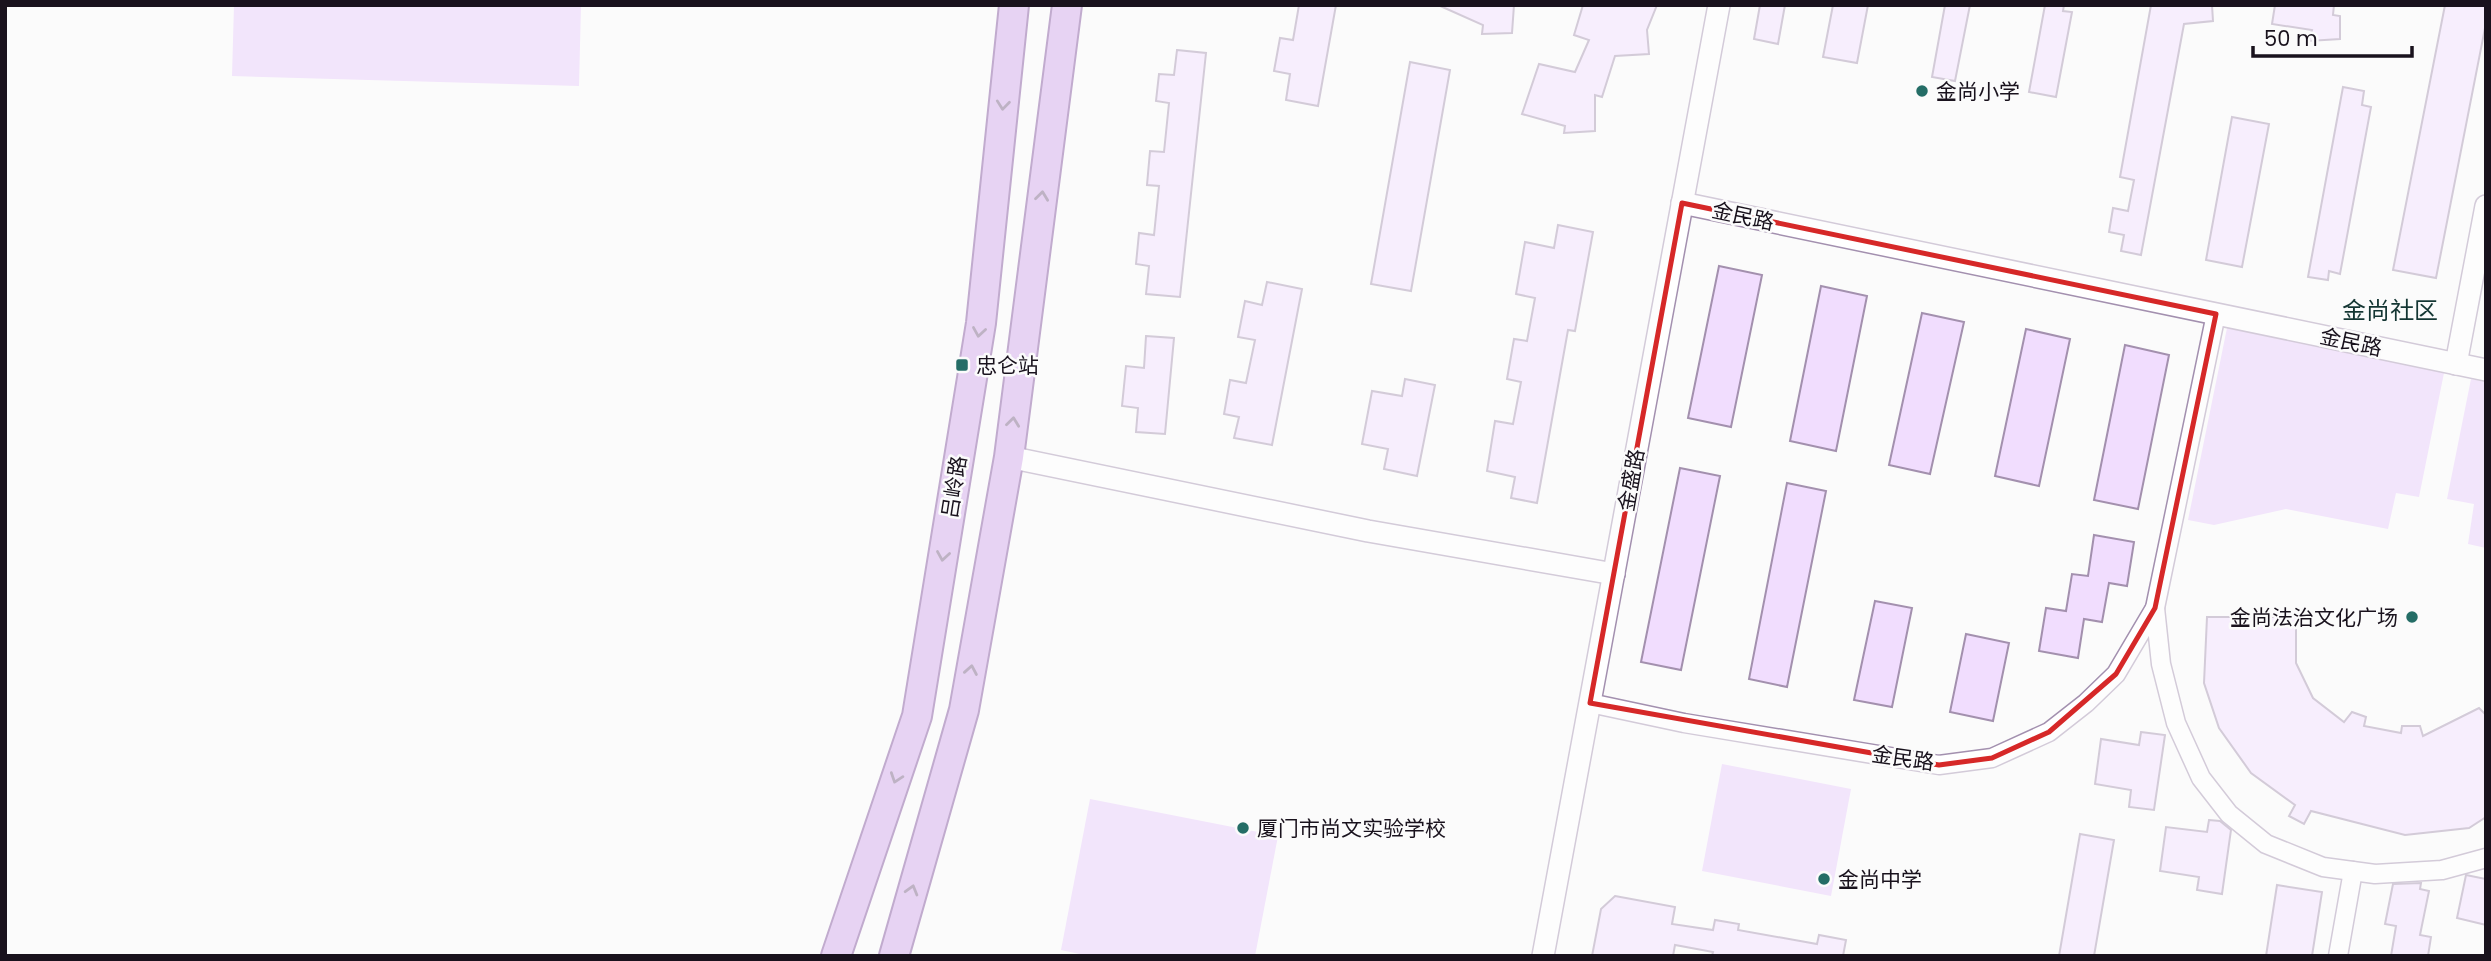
<svg xmlns="http://www.w3.org/2000/svg" width="2491" height="961" font-family="Poppins,'Noto Sans SC',sans-serif">
<style>
.green{fill:#e7c9fa}
.building{fill:#f1ddfe;stroke:#a390ae;stroke-width:2}
.lines{fill:none;stroke-linecap:round;stroke-linejoin:round}
.minor-casing{stroke:#a390af;stroke-width:21}
.tertiary-casing{stroke:#a390af;stroke-width:24}
.primary-casing{stroke:#7a4997;stroke-width:32}
.minor{stroke:#fff;stroke-width:18}
.tertiary{stroke:#fff;stroke-width:21}
.primary{stroke:#cfa3e8;stroke-width:28}
.oneway{stroke:#745a82}
.marked{fill:none;stroke:#d62828;stroke-width:5;stroke-linejoin:round}
.poi-dot{fill:#246d66;stroke:#fbfbfb;stroke-width:2.5}
.labels{text-anchor:middle;dominant-baseline:central;stroke-width:5;stroke-linejoin:round;paint-order:stroke}
.poi-label{font-size:21px;fill:#19121d;stroke:#fbfbfb;text-anchor:start}
.street-label{font-size:21px;fill:#19121d;stroke:#fbfbfb}
.quarter-label{font-size:24px;fill:#143633;stroke:#fbfbfb}
</style>
<rect width="100%" height="100%" fill="#fbfbfb"/>
<g class="green">
<path d="M234,5H581L579,86L232,76Z"/>
<path d="M2227,328L2444,373L2419,497L2396,493L2388,529L2286,509L2214,525L2188,520Z"/>
<path d="M2471,379L2486,382V548L2468,544L2474,504L2447,499Z"/>
<path d="M1722,764L1851,789L1831,896L1702,871Z"/>
<path d="M1090,799L1278,836L1255,956H1089L1061,950Z"/>
</g>
<g class="building">
<path d="M1299,5H1336L1318,106L1286,100L1290,74L1274,71L1280,38L1293,40Z"/>
<path d="M1438,5H1514L1512,33L1482,34L1483,25Z"/>
<path d="M1583,5H1657L1647,30L1649,54L1615,56L1602,97L1595,95V131L1564,133L1565,126L1522,114L1539,64L1575,72L1589,40L1574,35Z"/>
<path d="M1760,5H1785L1778,44L1754,39Z"/>
<path d="M1833,5H1868L1857,63L1823,57Z"/>
<path d="M1945,5H1970L1955,81L1932,77Z"/>
<path d="M2045,5H2064L2063,11L2072,12L2056,97L2029,92Z"/>
<path d="M2151,5H2212L2213,21L2184,24L2141,255L2121,251L2124,235L2109,232L2113,208L2128,211L2134,180L2120,177Z"/>
<path d="M2275,5H2334L2333,15L2340,16V39L2309,41L2312,30L2272,24Z"/>
<path d="M2445,5H2486V23L2436,278L2393,270Z"/>
<path d="M1177,50L1206,53L1180,297L1146,294L1149,266L1136,264L1139,233L1154,235L1159,186L1147,185L1150,151L1164,152L1169,103L1156,101L1159,74L1174,75Z"/>
<path d="M1410,62L1450,70L1411,291L1371,284Z"/>
<path d="M2343,87L2364,91L2362,105L2371,107L2340,274L2329,271L2328,280L2308,277Z"/>
<path d="M2232,117L2269,124L2242,267L2206,260Z"/>
<path d="M1558,225L1593,232L1575,331L1568,330L1537,503L1511,498L1515,477L1487,471L1495,421L1513,424L1521,382L1507,379L1514,339L1527,341L1535,298L1516,294L1525,242L1554,248Z"/>
<path d="M1719,266L1762,275L1731,427L1688,418Z"/>
<path d="M1267,282L1302,289L1272,445L1234,438L1239,417L1224,414L1230,380L1246,383L1255,340L1238,337L1245,301L1262,305Z"/>
<path d="M1821,286L1867,296L1836,451L1790,441Z"/>
<path d="M1922,313L1964,322L1930,474L1889,465Z"/>
<path d="M2026,329L2070,339L2039,486L1995,476Z"/>
<path d="M1146,336L1174,338L1165,434L1136,432L1138,408L1122,406L1126,366L1144,368Z"/>
<path d="M2125,345L2169,355L2138,509L2094,500Z"/>
<path d="M1405,379L1435,385L1417,476L1384,469L1388,449L1362,444L1372,391L1402,396Z"/>
<path d="M1680,468L1720,476L1681,670L1641,662Z"/>
<path d="M1787,483L1826,491L1787,687L1749,679Z"/>
<path d="M2094,535L2134,542L2127,586L2109,583L2102,622L2084,619L2078,658L2039,651L2046,608L2066,611L2072,574L2088,576Z"/>
<path d="M1875,601L1912,608L1892,707L1854,700Z"/>
<path d="M2207,617H2296V663L2313,698L2344,722L2352,712L2366,717L2364,726L2401,733L2402,726H2420L2423,736L2479,708L2486,715V817L2469,828L2405,835L2311,811L2304,824L2289,816L2295,805L2251,773L2219,728L2204,683Z"/>
<path d="M1966,634L2009,643L1993,721L1950,712Z"/>
<path d="M2141,732L2165,735L2154,810L2129,807L2131,790L2095,784L2101,739L2139,745Z"/>
<path d="M2209,820L2220,821L2231,830L2222,894L2197,890L2199,877L2160,871L2166,827L2207,832Z"/>
<path d="M2080,834L2114,840L2094,956H2059Z"/>
<path d="M2466,875L2486,879V925L2457,918Z"/>
<path d="M2421,883L2420,889L2429,891L2420,935L2431,937L2428,956H2391L2396,926L2385,924L2393,884Z"/>
<path d="M2277,885L2322,892L2312,956H2266Z"/>
<path d="M1615,896L1675,907L1672,924L1713,930L1715,920L1739,924L1738,930L1817,944L1819,935L1846,940L1843,956H1712L1713,952L1675,945L1673,956H1592L1601,909Z"/>
</g>
<g class="lines">
<g class="minor-casing">
<g id="minor">
<path d="M2155,608L2161,664L2176,723L2201,778L2229,814L2266,844L2323,867L2375,874L2442,870L2486,858"/>
<path d="M1590,703L1684,723L1939,765L1992,758L2049,732L2086,703L2116,674L2155,608L2216,314"/>
<path d="M2338,956L2353,871"/>
</g>
</g>
<g class="tertiary-casing">
<g id="tertiary">
<path d="M1682,203L2486,370"/>
<path d="M2456,364L2486,206"/>
<path d="M1009,457L1368,531L1614,574"/>
<path d="M1543,956L1719,5"/>
</g>
</g>
<g class="primary-casing">
<g id="primary">
<path d="M836,956L917,716L981,323L1014,5"/>
<path d="M894,956L964,710L1009,457L1067,5"/>
</g>
</g>
<use href="#minor" class="minor"/>
<use href="#tertiary" class="tertiary"/>
<use href="#primary" class="primary"/>
</g>
<defs><path id="oneway-chevron" d="M-2-3.5L2.5 0L-2 3.5" fill="none" stroke-width="1.6" stroke-linecap="round" stroke-linejoin="round" transform="scale(1.75)"/></defs>
<g class="oneway">
<use href="#oneway-chevron" transform="translate(1003 105) rotate(96)"/>
<use href="#oneway-chevron" transform="translate(1042 196) rotate(-83)"/>
<use href="#oneway-chevron" transform="translate(979 332) rotate(99)"/>
<use href="#oneway-chevron" transform="translate(1013 422) rotate(-83)"/>
<use href="#oneway-chevron" transform="translate(943 556) rotate(99)"/>
<use href="#oneway-chevron" transform="translate(971 670) rotate(-80)"/>
<use href="#oneway-chevron" transform="translate(896 778) rotate(109)"/>
<use href="#oneway-chevron" transform="translate(912 890) rotate(-74)"/>
</g>
<path d="M0 0H2491V961H0ZM1682,203L2216,314L2155,608L2116,674L2049,732L1992,758L1939,765L1590,703Z" fill="#fbfbfb" fill-opacity=".55" fill-rule="evenodd"/>
<path class="marked" d="M1682,203L2216,314L2155,608L2116,674L2049,732L1992,758L1939,765L1590,703Z"/>
<g class="poi-dot">
<circle cx="1922" cy="91" r="7"/>
<rect x="955" y="358" width="14" height="14" rx="3.5"/>
<circle cx="2412" cy="617" r="7"/>
<circle cx="1243" cy="828" r="7"/>
<circle cx="1824" cy="879" r="7"/>
</g>
<g class="labels">
<g class="poi-label">
<text x="1936" y="91">金尚小学</text>
<text x="976" y="365">忠仑站</text>
<text x="2398" y="617" text-anchor="end">金尚法治文化广场</text>
<text x="1257" y="828">厦门市尚文实验学校</text>
<text x="1838" y="879">金尚中学</text>
</g>
<g class="street-label">
<text transform="translate(1743 216) rotate(12)">金民路</text>
<text transform="translate(2351 342) rotate(12)">金民路</text>
<text transform="translate(1631 480) rotate(-80)">金盛路</text>
<text transform="translate(954 487) rotate(-81)">吕岭路</text>
<text transform="translate(1903 758) rotate(8)">金民路</text>
</g>
<g class="quarter-label">
<text x="2390" y="310">金尚社区</text>
</g>
</g>
<rect width="2491" height="961" fill="none" stroke="#19121d" stroke-width="14"/>
<path d="M2253 46v10h159v-10" fill="none" stroke="#19121d" stroke-width="3.5"/>
<text x="2264" y="46" font-size="21" fill="#19121d" stroke="#fbfbfb" stroke-width="5" paint-order="stroke">50 m</text>
</svg>
